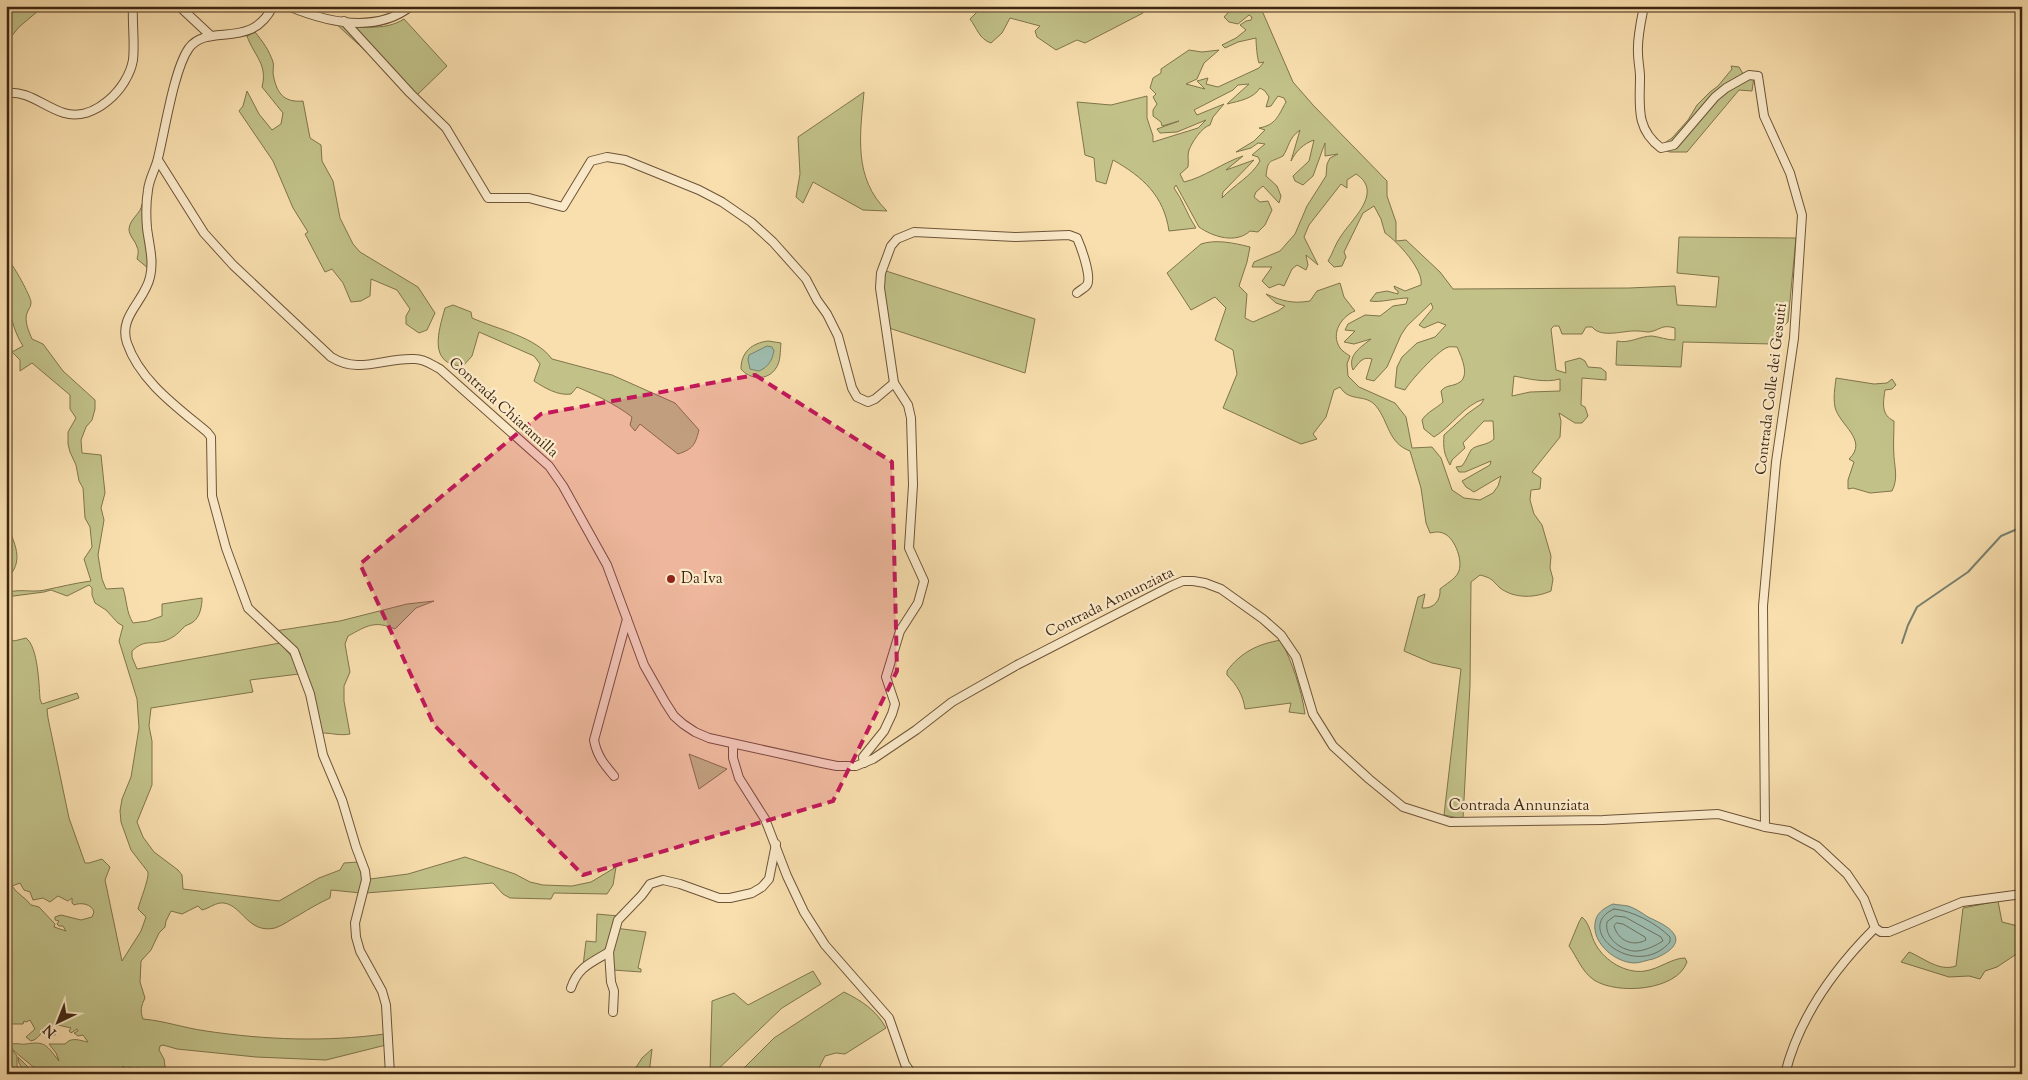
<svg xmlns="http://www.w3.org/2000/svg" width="2028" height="1080" font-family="'Sorts Mill Goudy',serif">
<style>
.green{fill:#c1c188;stroke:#80744c;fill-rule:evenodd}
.water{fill:#9ebcae;stroke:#78806f}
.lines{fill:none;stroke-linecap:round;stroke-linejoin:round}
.shore{stroke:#6e7160;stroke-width:1}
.stream{stroke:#78806f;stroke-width:2}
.minor-casing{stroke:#6d5438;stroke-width:10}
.minor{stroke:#fbeaca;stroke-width:8}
.marked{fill:#c2185b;fill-opacity:0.2;stroke:#c2185b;stroke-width:4;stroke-dasharray:10 6;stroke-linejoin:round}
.poi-dot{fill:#8f2418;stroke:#fbeaca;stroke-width:2}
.labels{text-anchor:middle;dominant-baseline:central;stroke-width:4.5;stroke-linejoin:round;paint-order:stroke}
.street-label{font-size:15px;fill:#3e2611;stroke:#fbeaca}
.poi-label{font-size:15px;fill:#3e2611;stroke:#fbeaca;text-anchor:start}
</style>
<rect width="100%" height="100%" fill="#f9dfae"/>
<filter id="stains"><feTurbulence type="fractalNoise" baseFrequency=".004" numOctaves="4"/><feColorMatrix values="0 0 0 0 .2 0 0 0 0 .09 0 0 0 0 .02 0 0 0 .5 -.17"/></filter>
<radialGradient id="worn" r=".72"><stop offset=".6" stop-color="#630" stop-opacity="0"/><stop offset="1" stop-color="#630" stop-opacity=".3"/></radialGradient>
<g class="green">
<path d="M6,6H44L19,27L6,43Z"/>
<path d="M977,6H1144L1143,13L1085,43L1077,40L1056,50L1037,37L1035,31L1040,26L1010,18L1002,33L991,43C979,39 977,28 970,19L977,12Z"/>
<path d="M1234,6H1260L1293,82L1313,105L1387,181V196L1396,222V241L1406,240L1440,272L1453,289L1629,288L1675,286L1677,305L1716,307L1719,277L1677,273L1679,237L1796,238L1788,322L1778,331L1773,344L1683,342L1681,367L1616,365L1617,341C1629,344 1640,336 1652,336C1660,337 1667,340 1675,340V328C1661,324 1661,330 1649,332C1645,332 1642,331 1637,331C1624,330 1602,339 1592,327H1586L1582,334H1562L1559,326H1554L1551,329L1556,370L1566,373L1565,362L1580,358L1585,361L1588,367L1601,368L1606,372V380L1582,378L1581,405L1585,407L1588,416L1582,423H1575L1559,413L1561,421L1560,437L1532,472L1541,478L1540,489L1531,490L1530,500L1534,514L1542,525L1551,556L1550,568L1553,579L1551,591C1535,598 1515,599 1500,588C1492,580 1492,578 1480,575L1471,582L1470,685L1463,819L1444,815L1461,669L1432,663L1404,651L1418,597L1425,594L1422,608C1434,609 1441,600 1440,589C1446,584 1455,579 1458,573C1464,562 1455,539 1445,534C1439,531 1436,532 1430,533L1426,523L1421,488L1410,451C1388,443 1389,422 1376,406C1365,393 1350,403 1340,387L1334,390L1326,417L1313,434L1317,439L1301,444L1223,408L1237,374L1233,350L1215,340L1226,308L1215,297L1191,310L1167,273L1201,244C1216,239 1234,243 1250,247L1247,262L1239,286L1247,294L1245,318L1253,322L1278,311L1285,306L1276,303L1266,294C1282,301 1293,304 1310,301L1317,291L1340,283L1344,297L1355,311C1342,316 1330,333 1340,348C1342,351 1347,354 1350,356L1347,364L1348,376L1359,387L1395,403L1406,417L1412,448L1432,447L1441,458L1452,490L1464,498L1480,500L1493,493L1498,486L1501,476L1474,492L1466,487L1462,481L1490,465L1491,461L1465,472H1459L1456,467L1462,466C1466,461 1468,455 1471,450C1477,444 1487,446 1494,439L1493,421H1484L1463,443L1465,448L1452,460L1450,465C1444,454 1443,448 1444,435L1467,414L1481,404L1484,399C1464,405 1452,426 1434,437L1424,429L1422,420C1428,411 1436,409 1443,402L1441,391C1447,384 1453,387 1460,382C1470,375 1461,356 1457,347C1454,347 1449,346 1446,348C1437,352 1410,381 1405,390L1395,387L1397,367L1402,357L1417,343L1435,337L1446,325L1438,322L1424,328L1419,325L1433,308L1431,303L1407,326L1401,335L1387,367L1374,381L1366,379L1372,359C1362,356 1359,363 1353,370C1347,355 1361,347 1371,339L1354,344L1344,342L1355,331L1345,330L1348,324L1365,315L1380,316L1393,306L1406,304L1408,298C1396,298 1380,303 1370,301L1376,293L1387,291L1398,294V291L1395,289L1394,286L1405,291L1421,285C1424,270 1397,241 1385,233L1381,219L1374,206L1363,213L1344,252L1346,257L1342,266L1334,267L1328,261C1333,253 1335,244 1341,236C1352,219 1384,192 1356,174L1347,180V188L1341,184L1309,225L1304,237L1318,265L1306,255L1308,265L1306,270L1297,265L1292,269L1284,286L1279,284L1269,288L1262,281L1272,267H1252L1254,262L1280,251L1295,234L1307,206L1326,176L1327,164L1330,158L1338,154L1325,156V143L1313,176L1303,185L1295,181L1293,176L1309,161L1314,140C1303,144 1296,151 1291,161L1300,130C1288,139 1290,145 1283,156C1270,163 1268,158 1266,176L1277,186L1281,196L1279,203L1263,186L1256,192L1254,197L1260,202L1268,201L1272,210L1265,225L1258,232L1250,231C1236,244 1213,237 1199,227L1176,185L1174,188C1183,200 1187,215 1196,228L1169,231C1164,196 1143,177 1113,160L1106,184L1096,181L1094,158L1085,155L1077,102L1111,105L1147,96V118L1153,136V142L1198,128L1206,120L1177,132L1160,133L1157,129L1179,121L1162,126L1161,122L1153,116V110L1157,104L1153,97L1156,94L1150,88L1153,78L1161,73V69L1189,50L1202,52L1219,50L1204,63L1197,79L1186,84L1205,89L1197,81L1208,78L1206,84L1218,87L1259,68L1264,62L1259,63C1257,58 1256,43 1256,38L1238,42L1225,48L1222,45L1236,38L1246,30L1240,25L1246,21L1251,20L1252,17L1249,15L1238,24L1229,22L1224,17ZM1249,84L1227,104C1239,101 1253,99 1260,88L1265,91L1269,97L1266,107L1271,106L1278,96L1284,98L1286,102C1278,116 1276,125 1259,128L1265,130L1254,141L1236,152L1251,148L1258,143L1265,144L1252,155L1258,157L1260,161C1252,176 1234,185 1222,198L1223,192L1254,160L1226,170L1243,156C1222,163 1205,177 1184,182L1180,174L1188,167C1189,162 1187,155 1189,150C1192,142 1202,127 1210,125L1213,117L1224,104L1197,115L1194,110L1233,90L1238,85ZM1514,376C1529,379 1545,383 1560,379V391L1530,392L1512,396Z"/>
<path d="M404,19L447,66L417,95L410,99L369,54L335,23C358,26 384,32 404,19Z"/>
<path d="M255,32C263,42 269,50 273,62C274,66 273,69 273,73C276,92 283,103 303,101L310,138L321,145L322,161L333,181L340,218L353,244L360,252L418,287L435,313L427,330L419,333L406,324V316L410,309L397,290L371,279L370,296L361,301L351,302L343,283L332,269L325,272L305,234L308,232L293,208L273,161L239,111L243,106L247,91L259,114L272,130L281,124L283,113L262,87C268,64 254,56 247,36Z"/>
<path d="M1731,66L1739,67L1745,77H1754L1752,91L1739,90L1687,152H1670L1657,148L1672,138L1688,120L1697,105L1710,92L1718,86L1732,69Z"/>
<path d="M864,92C860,135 853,178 887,211L863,210L813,182L803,203L796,197L800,174L798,137Z"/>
<path d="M142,204L146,205C147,213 147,222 149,230C152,244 159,257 154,273L137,259C138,255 139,250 137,247C135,240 129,236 129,229C130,218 141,214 142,204Z"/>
<path d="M6,261H9C14,266 30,295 31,302C31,307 29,308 27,313C24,321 29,332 32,339L43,344L63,371L95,400V409L92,420L86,427L81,440L82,453L101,455L105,493L101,508L104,520L98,555L102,579L106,589L123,588C127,600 126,612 133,623L148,621L162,616V604L202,598C202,606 200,617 193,622C189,625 185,625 183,628C178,634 171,639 164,641C149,645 145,639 132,651V657L137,669L280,643L292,657L299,674L250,680L253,692L151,708L149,726L152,741V785L137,822L143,837L154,852L178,870L182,875L183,889L279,901L319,878L340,870L344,863L358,862L363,878L361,893L331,890L330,898C319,903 309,909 299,915C291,919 284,925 275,928C248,934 243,906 224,903C216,902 210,908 202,910L198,906L182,914L171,911L166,921L165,927L159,933L151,950L141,961L140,982L145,998C141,1006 140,1011 143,1019C165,1021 184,1028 206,1031C266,1040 326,1042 385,1034L386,1045L326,1060L256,1057L177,1049L163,1045L160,1046L159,1050L164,1059L166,1074H143L138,1067L136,1073L131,1074V1071L133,1069L129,1067V1074L123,1066L124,1074H25L19,1063L18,1057L32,1071L37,1070L14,1051L10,1045C16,1042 20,1045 26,1044C46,1041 46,1045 59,1061L56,1053L49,1044H65C72,1036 81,1041 88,1042L83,1035L78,1036L74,1033L78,1031L77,1029L71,1033L69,1031L71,1028L58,1025L54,1027L53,1032L56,1034L53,1036L50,1034L49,1027C41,1030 40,1039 31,1041L26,1037L35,1029L30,1020L26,1022L24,1021L23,1024H11L6,1034V636L14,641L26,638C38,647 39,684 40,699L42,704L77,693L79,698L47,709L48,718L69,818L85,863H89L102,859L110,867L105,880L122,961L141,931L146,917L138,909C140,901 149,879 148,872L131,850L121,822L120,811L122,799L131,777L139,728L137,699L119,641L123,626L118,623L106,610L95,603L92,595V588L89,585L67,596L51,590L44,592L6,597V593C20,588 31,593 45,590C60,587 75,583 91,581L84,559L92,547L90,527L85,518L83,488L79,481L76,465L70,452L68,444V432L76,418L70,409V395L32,363L20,371V360L12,352L23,346C8,323 6,288 6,261ZM20,883L24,890L30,892L33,900L43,898L50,902L58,896L68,901L72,898V903L74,905C81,902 92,904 94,912L92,917L81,920L61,915L55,917V920L59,921L57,924L59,926H63L66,931L54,927L55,924L39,907L31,905C25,897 17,894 12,886Z"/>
<path d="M883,270L1035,319L1025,373L886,327Z"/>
<path d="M453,305L471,312L472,318C497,329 536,337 552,359L612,375L675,403L699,430C695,445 693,449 678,454L640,424L635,431L630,425L632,417C615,404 596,395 577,387L571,394C558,396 545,388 534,381L540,364L534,356L479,332L472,356L463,366C427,365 439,330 445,308Z"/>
<path d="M768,341L781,343C780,351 781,361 776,368C768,381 750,380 741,369C741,352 752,343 768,341Z"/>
<path d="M1836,378L1874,384L1887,383L1892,379L1896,385L1892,389L1885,390C1883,403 1881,415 1894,421C1894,433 1893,445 1894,457C1895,469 1898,479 1892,491L1870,493L1853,488L1848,489V480L1854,462L1849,459C1869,440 1839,425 1835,407C1833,397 1835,388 1836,378Z"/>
<path d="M6,521C14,544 26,560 6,580Z"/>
<path d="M434,601L416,608L395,629C374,620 367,626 348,636L345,644L350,672L344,686V701L350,734C340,736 332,733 322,733L311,688L299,651L275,631L340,621L407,604Z"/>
<path d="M1281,640C1292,663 1301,687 1305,714L1289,712L1291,703L1245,709C1243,695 1237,685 1227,675V671C1241,652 1258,644 1281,640Z"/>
<path d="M689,754L727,769L699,789Z"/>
<path d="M465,857L515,874L530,882L543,885L572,886L591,882L616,867L613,885L607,894L554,893L551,899L510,898L503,894L493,883L366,893L370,879L408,874Z"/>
<path d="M1998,901L2002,922L2022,927V953H2018L1997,967L1985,971L1980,979L1969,976L1949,977L1901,962L1909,952C1924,958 1939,972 1956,966L1963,908Z"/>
<path d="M597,914L619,916L615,928L646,932L638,968L641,969V972L613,970L612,958L593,956L592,961L583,966L586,941L596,942Z"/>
<path d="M1582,917C1591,925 1590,935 1596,945C1605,961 1626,974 1645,971C1659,969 1672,958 1685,958L1687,962C1677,991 1617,995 1594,980C1582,972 1577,957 1569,946L1579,922Z"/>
<path d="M813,971L821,984L782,1008L713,1074H710L712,1001L734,993L748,1005Z"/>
<path d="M844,992C862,1001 876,1010 886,1028L845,1054L836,1053L825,1056L816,1074H738L774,1038Z"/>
<path d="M6,1043L17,1056V1066L22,1074H8L6,1072Z"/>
<path d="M652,1049L649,1074H632L642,1058Z"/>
</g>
<g class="water">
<path d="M767,346L772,347L774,351C772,361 768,367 759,371L750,369L748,360L749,355Z"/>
<path d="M1613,904C1617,905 1623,905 1628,906C1635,908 1642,913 1648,917C1656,921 1669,926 1674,934C1682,946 1662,956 1653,959C1647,960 1640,963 1634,963C1613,962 1589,940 1596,919C1598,912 1606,907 1613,904Z"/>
</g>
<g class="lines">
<g class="shore">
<path d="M1614,909C1633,911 1656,923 1670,937V942C1635,982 1571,928 1614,909Z"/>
<path d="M1615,916L1625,917L1661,937L1663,941C1655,946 1643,952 1633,951C1619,949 1604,937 1607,922Z"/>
<path d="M1617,923L1623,924L1645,937L1646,940C1633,947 1618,941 1614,926Z"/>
</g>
<path class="stream" d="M1902,643L1908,625L1917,607L1968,572L2001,536L2022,527"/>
<g class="minor-casing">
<g id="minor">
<path d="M179,6L211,36"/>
<path d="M273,6C251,51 209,22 189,48C174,69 165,130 158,158C156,168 149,179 148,190C146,202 146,216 147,228C149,244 154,261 150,277C145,301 118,316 127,343C140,381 177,407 207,432L211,437L212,496L226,548L248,608L294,651L310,694L323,755L342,800L356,847L365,871L366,880L355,923L356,937L360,951L382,991L386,1005L390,1074"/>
<path d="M288,6C326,22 376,34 411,6"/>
<path d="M1644,6C1641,21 1637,38 1638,53C1638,61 1640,69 1640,77C1640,105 1635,129 1661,148L1674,145L1715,97L1726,88L1749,75L1758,76L1764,116L1790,173L1802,215L1794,338L1776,462L1763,606L1765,827"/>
<path d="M344,21L410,93L446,128L488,198H529L563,207L591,161L607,157L625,160L699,190L722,202L751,222L773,242L806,279L817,300L827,314L838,336L852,388L857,397L868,402L875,399L894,383L908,405L911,418L913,485L909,548L924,581L918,603L900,631L886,677L895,704L892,714L884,731L863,757L864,763"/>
<path d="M6,93C28,90 44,107 64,113C94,122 128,89 133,60C135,43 132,24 133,6"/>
<path d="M158,160L204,233L233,265L331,357C360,375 384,357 415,359C425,359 432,365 440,369L549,466L563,486L607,565L644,665L665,702L674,716L683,724L695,732L709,738L822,763L837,766H856L873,759L916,730L952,702L1017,665L1171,586L1183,581H1193L1205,583L1221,589L1263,619L1281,635L1296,657L1313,714L1333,746L1369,779L1403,807L1450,822L1603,820L1718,814L1765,827L1789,831L1817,846L1847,874L1864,899L1875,928L1881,932H1889L1962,902L2022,894"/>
<path d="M894,383L880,288L881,273L891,246L897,239L914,232L1015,237L1069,235L1077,238C1081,247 1092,277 1087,285C1085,288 1080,290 1077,293"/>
<path d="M733,744V758L739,778L765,819L787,876L804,912L825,945L889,1018L905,1064L912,1074"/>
<path d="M614,776C604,764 597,756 594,740L627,619"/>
<path d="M571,988C578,967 591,963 609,952"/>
<path d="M613,1012L614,991L611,982L609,952L618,920L642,895L650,884L663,880L680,884L719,898H730L752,893L762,887L769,879L776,844"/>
<path d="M1785,1074C1799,1017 1834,969 1875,928"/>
</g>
</g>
<use href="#minor" class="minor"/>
</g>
<path class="marked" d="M755,375L892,462L897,671L833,801L583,875L434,725L360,564L541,414Z"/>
<circle class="poi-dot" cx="671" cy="579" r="5"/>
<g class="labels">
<g class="street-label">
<text transform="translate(1772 389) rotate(-83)">Contrada Colle dei Gesuiti</text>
<text transform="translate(503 408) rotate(42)">Contrada Chiaramilla</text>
<text transform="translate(1110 603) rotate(-26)">Contrada Annunziata</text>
<text x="1519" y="806">Contrada Annunziata</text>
</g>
<g class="poi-label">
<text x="681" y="579">Da Iva</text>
</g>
</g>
<rect width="2028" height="1080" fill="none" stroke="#f9dfae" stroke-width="25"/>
<rect x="8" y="8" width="2013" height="1065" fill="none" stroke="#3e2611" stroke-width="2.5"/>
<rect x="12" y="12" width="2003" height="1055" fill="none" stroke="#3e2611"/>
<g transform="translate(58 1022) rotate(223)" stroke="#fbeaca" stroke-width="4" paint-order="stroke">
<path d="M0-4L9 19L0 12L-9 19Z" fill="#3e2611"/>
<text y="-8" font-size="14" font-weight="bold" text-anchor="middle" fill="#3e2611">N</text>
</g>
<rect width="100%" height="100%" filter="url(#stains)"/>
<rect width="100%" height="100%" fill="url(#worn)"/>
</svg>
